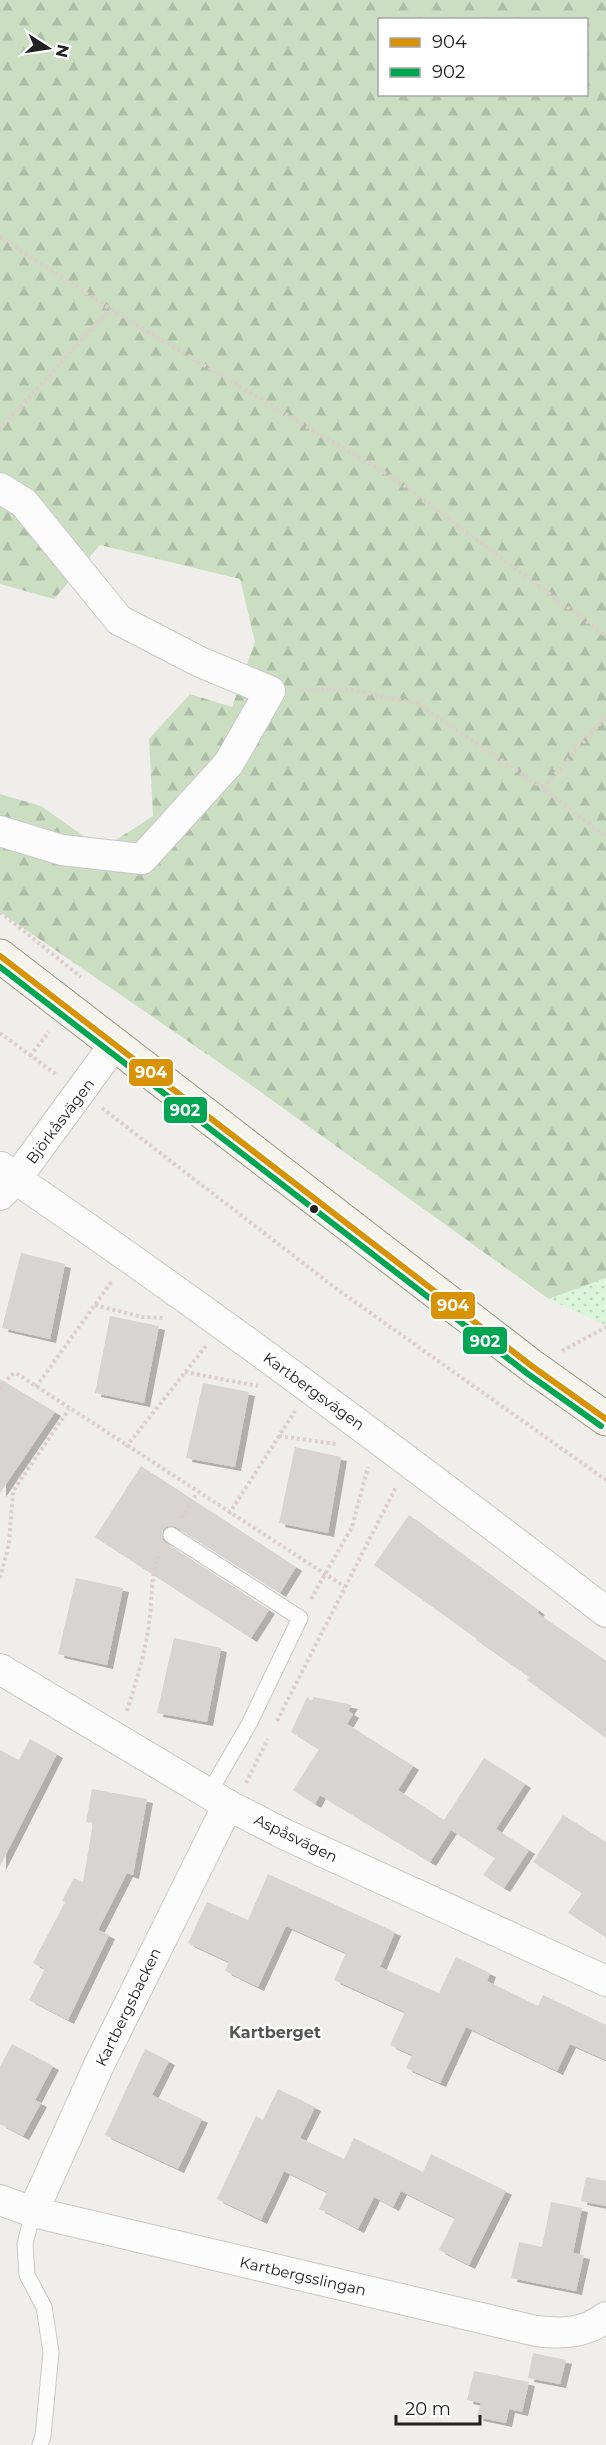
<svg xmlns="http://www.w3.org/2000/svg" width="606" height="2445" font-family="Montserrat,sans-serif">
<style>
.forest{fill:url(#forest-firs);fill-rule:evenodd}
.park{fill:url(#park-dots)}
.building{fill:#d7d4d2;filter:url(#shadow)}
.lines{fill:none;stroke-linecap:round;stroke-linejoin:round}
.service-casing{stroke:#c9c8c7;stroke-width:17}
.minor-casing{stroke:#c9c8c7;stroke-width:32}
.secondary-casing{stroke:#999a82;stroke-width:35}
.path{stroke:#dccecd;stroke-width:4;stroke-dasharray:3 3;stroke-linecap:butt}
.service{stroke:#fdfcfc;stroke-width:15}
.minor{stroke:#fdfcfc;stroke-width:30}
.secondary{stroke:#f4f4ed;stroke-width:33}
.bus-1-casing{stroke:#fff;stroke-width:10}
.bus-2-casing{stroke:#fff;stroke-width:10}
.bus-1{stroke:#d79205;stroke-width:6}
.bus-2{stroke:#00a651;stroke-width:6}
.bus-dot{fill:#222;stroke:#fff;stroke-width:2}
.labels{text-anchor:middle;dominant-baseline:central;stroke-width:4.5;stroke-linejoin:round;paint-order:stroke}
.street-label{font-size:15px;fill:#222;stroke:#fff}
.neighbourhood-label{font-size:16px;font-weight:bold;fill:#555;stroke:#fff}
.line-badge{stroke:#fff;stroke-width:2}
.badge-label{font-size:16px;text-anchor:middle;font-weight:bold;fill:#fff}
</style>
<defs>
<pattern id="forest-firs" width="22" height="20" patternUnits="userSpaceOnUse" patternTransform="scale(1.5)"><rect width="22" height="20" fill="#cbdec1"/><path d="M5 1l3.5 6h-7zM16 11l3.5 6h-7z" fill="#aebea6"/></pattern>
<pattern id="park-dots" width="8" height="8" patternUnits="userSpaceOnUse" patternTransform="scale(1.5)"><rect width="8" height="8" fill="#daf5da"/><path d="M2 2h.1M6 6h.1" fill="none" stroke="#bbd2bb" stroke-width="1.8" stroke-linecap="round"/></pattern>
<filter id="shadow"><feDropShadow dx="6" dy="4" stdDeviation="0" flood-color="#0004"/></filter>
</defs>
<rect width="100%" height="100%" fill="#f0eeeb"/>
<path class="forest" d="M0,0H606V1278L549,1299L227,1068L0,912V794L41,806L102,849L153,816L149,739L190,694L232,707L255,642L240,579L100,545L54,599L0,584ZM380,20H586V94H380Z"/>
<path class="park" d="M606,1278V1325L549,1299Z"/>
<g class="building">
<path d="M21,1253L65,1264L50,1339L2,1328Z"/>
<path d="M110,1316L159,1326L144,1403L95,1393Z"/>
<path d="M0,1379L55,1412L0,1493Z"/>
<path d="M203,1383L249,1392L235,1467L186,1458Z"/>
<path d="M295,1447L341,1457L328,1533L279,1523Z"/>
<path d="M141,1466L296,1567L280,1593L176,1527L167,1526L163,1530L162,1539L166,1543L269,1610L251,1638L95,1537Z"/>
<path d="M409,1515L539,1611L537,1613L606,1661V1738L527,1680L529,1677L476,1640L477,1639L374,1565Z"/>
<path d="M76,1578L123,1588L107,1665L58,1654Z"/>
<path d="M174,1638L221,1648L207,1722L157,1713Z"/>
<path d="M307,1697L311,1701L314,1697L352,1705L348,1711L353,1714L347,1724L413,1766L398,1790L444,1820L484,1758L525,1784L496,1829L529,1850L504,1888L483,1875L495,1858L451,1830L430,1862L320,1795L315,1804L293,1790L319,1749L291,1732Z"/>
<path d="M30,1739L57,1754L0,1866V1750L19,1760Z"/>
<path d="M92,1789L147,1799L133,1875L127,1873L98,1930L109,1935L68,2020L29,2000L45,1969L33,1963L65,1902L62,1901L74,1878L83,1882L93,1823L86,1822Z"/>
<path d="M563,1815L606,1842V1937L568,1913L582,1893L533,1862Z"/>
<path d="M268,1874L395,1932L380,1967L439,1993L456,1957L490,1973L487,1981L538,2006L543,1995L606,2025V2060L570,2044L557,2071L466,2027L440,2083L406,2068L412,2055L390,2045L405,2012L334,1980L346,1953L286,1926L258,1987L225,1971L229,1962L188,1943L207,1902L248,1920Z"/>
<path d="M12,2044L53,2066L35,2100L41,2103L23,2136L0,2124V2067Z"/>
<path d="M145,2049L169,2061L152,2095L202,2119L178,2169L105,2135Z"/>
<path d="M278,2089L315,2107L300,2138L344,2159L354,2138L423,2172L431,2154L506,2191L469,2265L439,2250L455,2218L401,2191L393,2207L374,2197L358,2229L319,2209L327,2192L284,2171L261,2220L217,2199L256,2116L263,2120Z"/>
<path d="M586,2177L606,2181V2206L581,2201Z"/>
<path d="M551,2202L582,2208L573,2253L584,2255L576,2291L511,2278L519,2242L542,2247Z"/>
<path d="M533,2353L566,2360L560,2384L528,2378Z"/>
<path d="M474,2371L529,2382L522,2412L509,2409L506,2423L477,2417L481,2403L467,2400Z"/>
</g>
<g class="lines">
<g class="service-casing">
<g id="service">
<path d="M171,1535L300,1618L249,1724L209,1793"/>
<path d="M33,2212L25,2244L27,2275L44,2307L51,2352L43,2436L40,2445"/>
</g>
</g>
<g class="minor-casing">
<g id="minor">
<path d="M0,488L24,503L119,620L200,662L270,691L229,763L142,859L62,850L0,831"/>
<path d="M1,1167L16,1179L114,1045"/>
<path d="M0,1195L16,1179C218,1317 413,1463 606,1612"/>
<path d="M0,1669L228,1805L284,1834L606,1981"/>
<path d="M0,2200L33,2212L536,2331C562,2334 584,2334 606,2317"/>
<path d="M33,2212L99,2065L228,1805"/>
</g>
</g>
<g class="secondary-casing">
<path id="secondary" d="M0,956L533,1367L606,1419"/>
</g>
<g class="path">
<path d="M0,237L110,309L398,481L606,636"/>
<path d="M0,429L110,309"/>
<path d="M297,690L348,689L418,704L543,788L606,837"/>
<path d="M543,788L606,717"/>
<path d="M0,912L81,977"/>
<path d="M0,1033L57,1075"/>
<path d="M30,1056L49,1032"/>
<path d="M102,1108L334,1287L606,1480"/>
<path d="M95,1305L142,1317L164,1318"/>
<path d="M562,1351L606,1327"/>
<path d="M185,1372L258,1386"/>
<path d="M36,1387L112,1281"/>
<path d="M0,1389L11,1375L16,1373L345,1587"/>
<path d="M279,1436L336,1444"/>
<path d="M126,1447L206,1346"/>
<path d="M229,1514L295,1411"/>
<path d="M181,1518L197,1493"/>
<path d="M0,1578L9,1544L13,1491L69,1409"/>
<path d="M311,1599L352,1527L368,1467"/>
<path d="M127,1711C135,1684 144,1658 148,1630C153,1603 149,1578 160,1552"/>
<path d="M277,1721L396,1487"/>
<path d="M246,1783L268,1739"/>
</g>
<use href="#service" class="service"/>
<use href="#minor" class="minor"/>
<use href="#secondary" class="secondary"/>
<g class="bus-1-casing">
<path id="bus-1" d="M0,956L533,1367L606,1419"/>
</g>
<g class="bus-2-casing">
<path id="bus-2" d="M0,967L528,1374L601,1426"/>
</g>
<use href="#bus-1" class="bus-1"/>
<use href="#bus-2" class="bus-2"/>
</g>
<circle class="bus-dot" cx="314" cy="1209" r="5"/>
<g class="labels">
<g class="street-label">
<text transform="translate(60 1121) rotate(-53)">Björkåsvägen</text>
<text transform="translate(314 1391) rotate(36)">Kartbergsvägen</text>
<text transform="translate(296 1838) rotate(26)">Aspåsvägen</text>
<text transform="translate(128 2007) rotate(-64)">Kartbergsbacken</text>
<text transform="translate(303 2276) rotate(13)">Kartbergsslingan</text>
</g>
<g class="neighbourhood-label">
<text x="275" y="2032">Kartberget</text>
</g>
</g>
<g class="line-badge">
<rect x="128" y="1058" width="46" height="29" rx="6" fill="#d79205"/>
<rect x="163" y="1096" width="45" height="28" rx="6" fill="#00a651"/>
<rect x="430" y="1291" width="46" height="29" rx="6" fill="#d79205"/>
<rect x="462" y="1326" width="46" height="29" rx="6" fill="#00a651"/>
</g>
<g class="badge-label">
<text x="151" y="1078">904</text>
<text x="185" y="1116">902</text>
<text x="453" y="1311">904</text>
<text x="485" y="1347">902</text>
</g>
<rect x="378" y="18" width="210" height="78" fill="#ffffff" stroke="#a7a7a7" stroke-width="1.5"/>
<rect x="390" y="38" width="30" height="9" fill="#d79205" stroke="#a7a7a7" stroke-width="1.5"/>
<text x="432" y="48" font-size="18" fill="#222222">904</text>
<rect x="390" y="68" width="30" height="9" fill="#00a651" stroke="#a7a7a7" stroke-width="1.5"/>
<text x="432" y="78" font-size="18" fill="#222222">902</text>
<g transform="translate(48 48) rotate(102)" stroke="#ffffff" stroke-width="4.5" paint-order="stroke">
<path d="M0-4.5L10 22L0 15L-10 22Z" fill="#222222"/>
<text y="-9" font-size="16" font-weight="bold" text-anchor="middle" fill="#222222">N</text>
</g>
<path d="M396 2415v9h84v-9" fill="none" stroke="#222222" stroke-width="3"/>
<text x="405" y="2415" font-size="18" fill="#222222" stroke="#ffffff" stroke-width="4.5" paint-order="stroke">20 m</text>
</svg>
